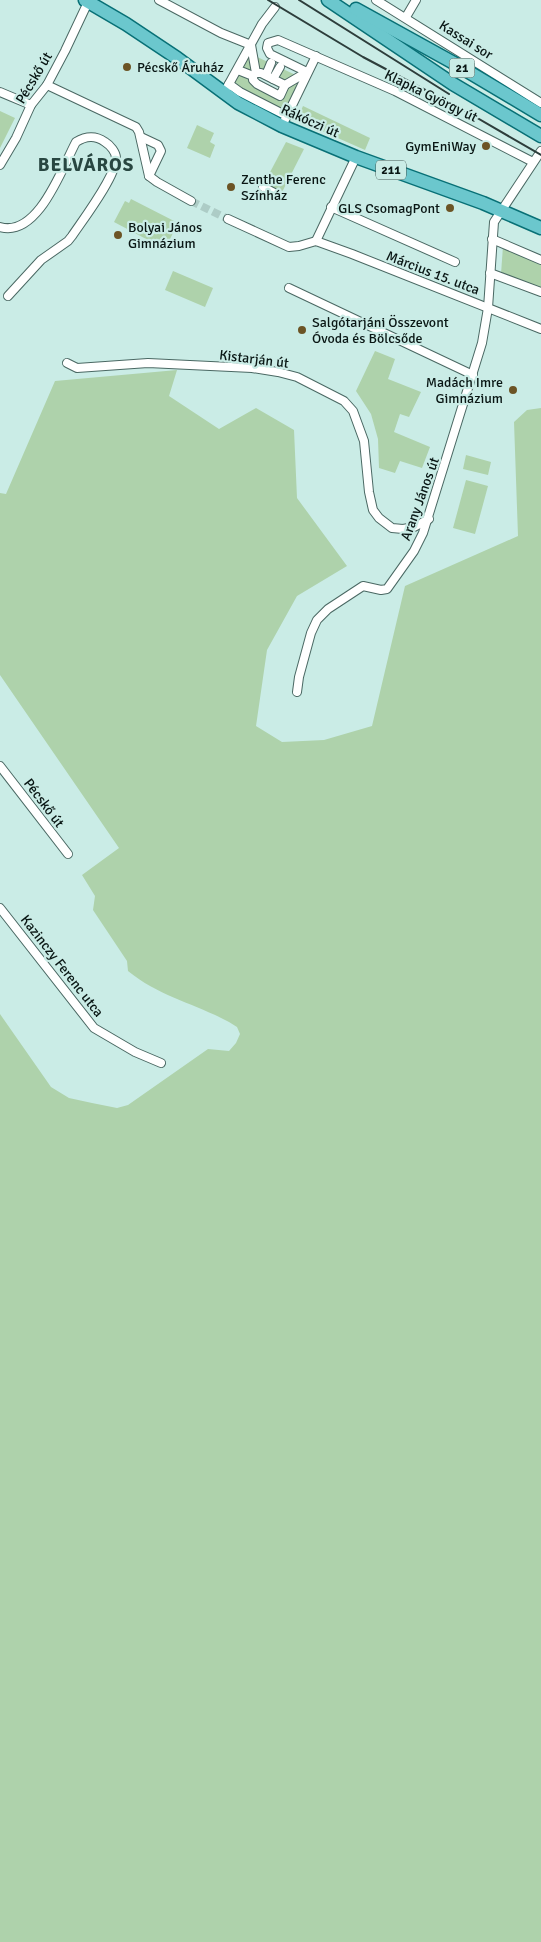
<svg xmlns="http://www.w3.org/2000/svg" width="541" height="1942" font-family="Signika,sans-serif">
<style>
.green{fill:#aed2ab;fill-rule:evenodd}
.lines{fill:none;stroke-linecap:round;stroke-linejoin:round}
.street-tunnel{stroke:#adccc6;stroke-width:8;stroke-dasharray:8 4;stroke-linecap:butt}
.street-casing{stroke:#4a6863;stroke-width:10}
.primary-casing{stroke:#087076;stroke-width:15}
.street{stroke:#fff;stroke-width:8}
.primary{stroke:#6bc7cd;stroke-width:12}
.rail{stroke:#2d3d3b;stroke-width:2}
.poi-dot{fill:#6c5425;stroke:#caece6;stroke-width:2}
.labels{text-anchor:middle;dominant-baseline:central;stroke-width:4.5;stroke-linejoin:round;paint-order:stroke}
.shield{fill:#caece6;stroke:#435653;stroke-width:1}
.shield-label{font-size:12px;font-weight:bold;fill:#091614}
.street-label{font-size:14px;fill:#091614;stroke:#caece6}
.poi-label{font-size:14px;fill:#091614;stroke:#caece6;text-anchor:start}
.district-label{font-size:19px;font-weight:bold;letter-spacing:1px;fill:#284641;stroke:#caece6}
</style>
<rect width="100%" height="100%" fill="#caece6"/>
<g class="green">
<path d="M251,45L253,55L300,77L285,115L229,84ZM260,69L289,83L281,99L252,84L255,70Z"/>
<path d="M303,106L370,138L365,150L297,120Z"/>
<path d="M0,111L15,118L0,148Z"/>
<path d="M197,125L214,133L210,142L215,145L210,158L187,148Z"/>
<path d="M286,142L304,149L277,202L259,193Z"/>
<path d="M131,199L178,223L165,249L114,222L125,201L129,203Z"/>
<path d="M503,246L541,262V289L501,274Z"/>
<path d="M173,271L213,288L205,307L165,290Z"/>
<path d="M375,351L395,359L388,379L421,392L409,417L400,414L394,432L430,447L422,468L400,461L395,473L379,468L378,439L371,414L356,391Z"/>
<path d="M177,370L169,396L219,429L256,408L294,430L297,498L347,566L297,596L267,650L256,726L282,742L324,740L372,726L405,586L518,536L514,422L527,410L541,408V1942H0V1014L51,1087L69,1098L92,1103L117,1108L128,1105L208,1049L229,1051L236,1043L240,1034L237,1027L229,1022C194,1003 160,997 128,971L127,961L93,910L95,896L82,875L119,848L0,675V493L6,494L55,381Z"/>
<path d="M466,455L491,462L488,475L463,469Z"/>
<path d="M466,480L488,486L475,534L453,528Z"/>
</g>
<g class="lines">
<path class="street-tunnel" d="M191,201L228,219"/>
<g class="street-casing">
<g id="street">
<path d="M159,0L221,33L251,45L256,73"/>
<path d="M376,0L541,103"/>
<path d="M406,17L416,0"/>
<path d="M238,70L253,76V80L257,84L280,96L285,85"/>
<path d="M307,72L270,54L267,48L268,43L278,40L395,91L533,162"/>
<path d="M254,75L256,73H261L285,85L307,72"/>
<path d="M266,75L271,63"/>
<path d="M273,79L280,67"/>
<path d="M229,84L240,92L287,116"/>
<path d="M47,85L136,127L139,132L149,176L157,182L191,201"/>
<path d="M0,92L31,105"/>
<path d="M224,93L262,24L275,7"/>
<path d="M282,126L316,56"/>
<path d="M141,137L158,145L161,151L149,176"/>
<path d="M0,165L16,138L31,105L47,85L65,51L89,0"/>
<path d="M263,187L280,196"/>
<path d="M331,207L455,262"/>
<path d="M228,219L289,247L299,246L316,241L352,254L541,329"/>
<path d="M0,227C38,238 62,168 76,142C86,136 95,135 105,142C110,145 116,152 116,158C117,175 82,221 72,236L68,241L41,260L8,296"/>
<path d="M492,239L541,260"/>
<path d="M316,241L356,157"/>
<path d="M490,273L541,292"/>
<path d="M289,288L473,375"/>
<path d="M67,363L77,368L148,363L252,368L278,372L297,377L344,401L353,411L364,441L369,492L373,510L379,518L392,528L403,529L414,527L429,519"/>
<path d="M297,692L299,677L311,633L317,620L328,609L363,586L381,590L387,589L414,551L423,533L482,343L488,308L494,222L541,151"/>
<path d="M0,766L68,854"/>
<path d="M0,908L94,1028L135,1052L161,1063"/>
</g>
</g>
<g class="primary-casing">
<g id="primary">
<path d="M85,0L126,24L177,58L238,103L282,126L356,157L483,203L541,228"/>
<path d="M328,0L453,84L541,136"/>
<path d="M356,9L452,62L541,115"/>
</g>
</g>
<use href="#street" class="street"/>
<use href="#primary" class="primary"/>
<g class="rail">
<path d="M268,0L363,57L467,112L541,155"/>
<path d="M299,0L449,94"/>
</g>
</g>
<g class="poi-dot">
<circle cx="127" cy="67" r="5"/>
<circle cx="486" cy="146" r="5"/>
<circle cx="231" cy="187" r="5"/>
<circle cx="450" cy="208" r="5"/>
<circle cx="118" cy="235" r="5"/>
<circle cx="302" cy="330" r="5"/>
<circle cx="513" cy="390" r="5"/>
</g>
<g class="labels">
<g class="shield">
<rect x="449.5" y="58.5" width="25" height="19" rx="4"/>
<rect x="376" y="160.5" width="30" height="19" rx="4"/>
</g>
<g class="shield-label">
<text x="462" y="68">21</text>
<text x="391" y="170">211</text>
</g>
<g class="street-label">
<text transform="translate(466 40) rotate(32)">Kassai sor</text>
<text transform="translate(34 78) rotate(-59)">Pécskő út</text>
<text transform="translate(431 96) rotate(26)">Klapka György út</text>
<text transform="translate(310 121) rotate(24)">Rákóczi út</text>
<text transform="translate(433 273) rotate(21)">Március 15. utca</text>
<text transform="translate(254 359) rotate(7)">Kistarján út</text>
<text transform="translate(420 499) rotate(-70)">Arany János út</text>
<text transform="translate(44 803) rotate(53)">Pécskő út</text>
<text transform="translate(62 966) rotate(52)">Kazinczy Ferenc utca</text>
</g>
<g class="poi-label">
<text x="137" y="67">Pécskő Áruház</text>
<text x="476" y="146" text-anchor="end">GymEniWay</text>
<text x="241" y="179">Zenthe Ferenc<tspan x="241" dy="16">Színház</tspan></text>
<text x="440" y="208" text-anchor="end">GLS CsomagPont</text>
<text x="128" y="227">Bolyai János<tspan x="128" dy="16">Gimnázium</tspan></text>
<text x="312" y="322">Salgótarjáni Összevont<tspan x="312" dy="16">Óvoda és Bölcsőde</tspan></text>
<text x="503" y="382" text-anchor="end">Madách Imre<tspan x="503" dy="16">Gimnázium</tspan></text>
</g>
<g class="district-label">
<text x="86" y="165">BELVÁROS</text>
</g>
</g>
</svg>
